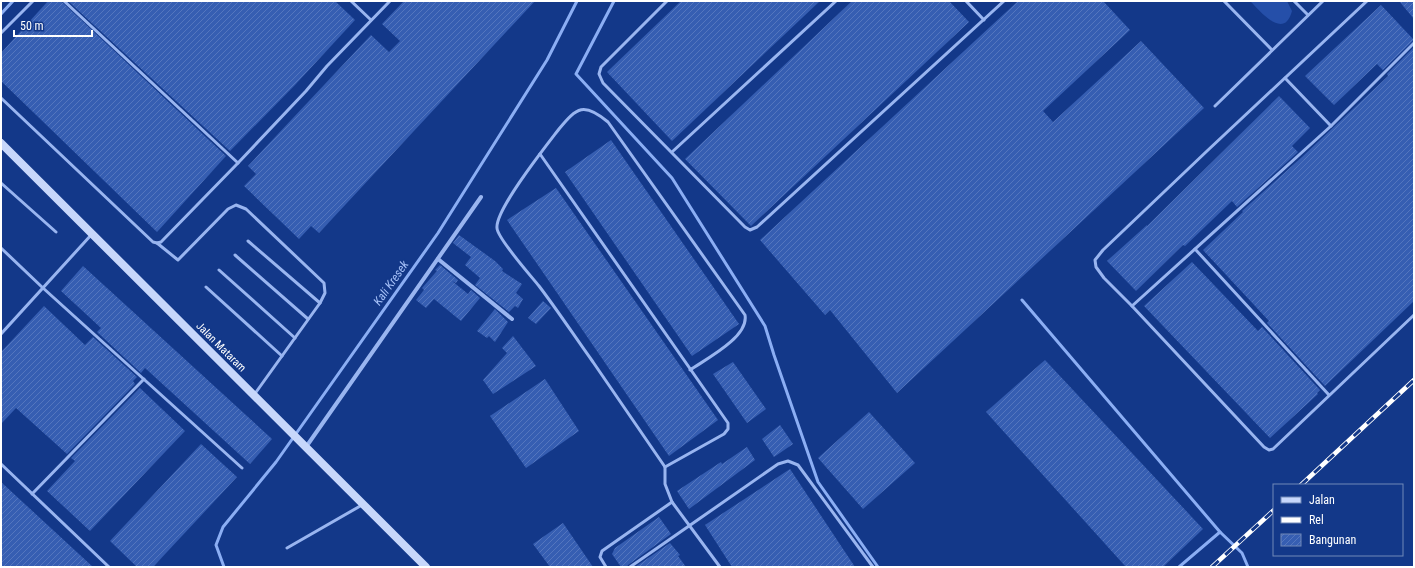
<svg xmlns="http://www.w3.org/2000/svg" width="1415" height="568" font-family="'Roboto Condensed',sans-serif">
<style>
.green{fill:#254fa9}
.lines{fill:none;stroke-linecap:round;stroke-linejoin:round}
.stream{stroke:#8baef4;stroke-width:3}
.building{fill:url(#building-hatch)}
.lane{stroke:#99b5f0;stroke-width:3}
.street{stroke:#99b5f0;stroke-width:4}
.secondary{stroke:#c7d7fb;stroke-width:8}
.rail-casing{stroke:#fff;stroke-width:4.5}
.rail{stroke:#133889;stroke-width:3;stroke-dasharray:9;stroke-linecap:butt}
.labels{text-anchor:middle;dominant-baseline:central;stroke-width:3;stroke-linejoin:round;paint-order:stroke}
.street-label{font-size:11px;fill:#fff;stroke:#133889}
.water-label{font-size:12px;font-style:italic;fill:#a5c0f8;stroke:#133889}
</style>
<defs>
<pattern id="building-hatch" width="6" height="6" patternUnits="userSpaceOnUse"><rect width="6" height="6" fill="#365eb2"/><path d="M-1 1l2-2M0 6l6-6M5 7l2-2" fill="none" stroke="#5476be"/></pattern>
</defs>
<rect width="100%" height="100%" fill="#133889"/>
<path class="green" d="M1250,1H1287L1292,11C1284,41 1260,11 1250,1Z"/>
<g class="lines">
<g class="stream">
<path d="M614,1L576,74L672,178L765,326L774,355L818,482L878,567"/>
<path d="M1,14L13,1"/>
<path d="M1022,300L1220,532"/>
<path d="M224,567L216,545L223,527L276,462L438,233L547,60L577,1"/>
<path d="M1179,567L1220,532L1242,553L1248,567"/>
</g>
</g>
<g class="building">
<path d="M48,1H61L226,156L157,232L1,81V53Z"/>
<path d="M68,1H335L355,20L295,85L230,151Z"/>
<path d="M404,1H535L319,233L311,226L299,239L244,186L256,174L248,166L371,35L389,52L400,41L382,24Z"/>
<path d="M681,1H820L672,141L607,72Z"/>
<path d="M852,1H949L969,22L751,226L685,159Z"/>
<path d="M1018,1H1103L1130,30L1043,111L1053,122L1141,41L1204,108L897,393L830,310L825,315L760,240Z"/>
<path d="M1399,1H1414V19Z"/>
<path d="M1381,5L1414,40L1383,70L1377,64L1334,105L1305,76Z"/>
<path d="M1414,47V301L1325,386L1267,323L1269,321L1203,250L1243,212L1242,211L1302,157L1388,76L1387,74Z"/>
<path d="M1279,96L1310,128L1292,146L1298,152L1237,207L1232,201L1185,246L1183,245L1136,291L1107,261L1147,225V226Z"/>
<path d="M611,140L739,324L692,356L565,172Z"/>
<path d="M556,188L718,420L669,456L507,220Z"/>
<path d="M459,235L495,261L503,269L502,271L522,284L516,293L523,299L518,308L515,306L509,312L475,285L480,278L465,265L471,257L453,243Z"/>
<path d="M1192,262L1258,331L1262,327L1320,390L1317,393L1318,394L1270,438L1144,306Z"/>
<path d="M440,265L458,280L456,283L452,281L462,289L468,294L471,290L480,298L461,321L434,299L426,308L416,300L424,290L422,288L437,271L435,270Z"/>
<path d="M83,266L272,439L250,464L145,368L141,373L97,332L101,328L61,291Z"/>
<path d="M543,301L551,308L536,324L528,318Z"/>
<path d="M44,306L85,345L93,337L137,377L133,381L135,384L67,454L16,408L1,424V352Z"/>
<path d="M495,309L508,322L495,342L489,336L487,338L477,331Z"/>
<path d="M513,336L536,366L493,394L483,380L507,353L502,348Z"/>
<path d="M1045,360L1203,529L1163,567H1126L986,412Z"/>
<path d="M733,362L766,409L747,423L713,374Z"/>
<path d="M545,379L579,431L526,468L490,416Z"/>
<path d="M140,388L185,431L90,531L47,491L75,461L71,458Z"/>
<path d="M869,412L915,463L863,509L818,458Z"/>
<path d="M780,425L793,444L774,457L762,439Z"/>
<path d="M201,444L237,477L153,567H137L110,541Z"/>
<path d="M747,447L755,460L689,509L677,491L721,462L722,464Z"/>
<path d="M790,469L855,567H732L705,525Z"/>
<path d="M1,482L93,567H1Z"/>
<path d="M659,517L671,534L628,565L627,567H621L612,554L615,548Z"/>
<path d="M563,523L593,567H550L533,544Z"/>
<path d="M670,543L680,555L678,556L686,567H635Z"/>
</g>
<g class="lines">
<g class="lane">
<path d="M64,1L238,163"/>
<path d="M351,1L371,20"/>
<path d="M667,1L601,67L599,74L603,83L745,227L750,230L757,227L1004,1"/>
<path d="M966,1L984,20"/>
<path d="M1224,1L1272,50"/>
<path d="M1294,1L1308,15"/>
<path d="M1367,1L1207,151L1103,250L1095,260L1096,267L1104,278L1132,306L1264,447L1269,450L1273,449L1414,315"/>
<path d="M1,33L33,1"/>
<path d="M1285,78L1331,126"/>
<path d="M1,98L153,242L157,243L161,242L238,163L306,91L327,66L390,1"/>
<path d="M1215,106L1323,1"/>
<path d="M672,152L836,1"/>
<path d="M540,154L728,423V429L724,434L665,467"/>
<path d="M1,183L56,232"/>
<path d="M248,241L320,303"/>
<path d="M157,243L178,260L228,209L236,205L246,209L324,283L325,293L320,303L254,395"/>
<path d="M1,248L43,288L242,468"/>
<path d="M1195,249L1329,395"/>
<path d="M235,255L308,319"/>
<path d="M219,270L295,338"/>
<path d="M206,287L282,356"/>
<path d="M1132,306L1331,126L1414,43"/>
<path d="M1,334L92,234"/>
<path d="M690,370C706,359 749,337 745,315L608,122C584,102 577,107 559,129C546,146 495,210 497,228C497,238 531,276 539,286C558,311 575,337 593,362C617,397 641,432 665,467V484L672,502L720,567"/>
<path d="M1,464L109,567"/>
<path d="M32,494L144,379"/>
<path d="M287,548L362,505"/>
<path d="M606,567L600,557L602,551L672,502"/>
<path d="M630,567L778,464L788,461L798,465L873,567"/>
</g>
<g class="street">
<path d="M438,259L512,319"/>
<path d="M306,447L481,197"/>
</g>
<path class="secondary" d="M1,143L426,567"/>
<g class="rail-casing">
<g id="rail">
<path d="M1301,485L1414,380"/>
<path d="M1212,567L1274,510"/>
</g>
</g>
<use href="#rail" class="rail"/>
</g>
<g class="labels">
<g class="street-label">
<text transform="translate(221 347) rotate(45)">Jalan Mataram</text>
</g>
<g class="water-label">
<text transform="translate(391 283) rotate(-55)">Kali Kresek</text>
</g>
</g>
<rect width="1415" height="568" fill="none" stroke="#ffffff" stroke-width="4"/>
<rect x="1273" y="484" width="130" height="72" fill="#133889" stroke="#7188b8"/>
<rect x="1281" y="497" width="20" height="6" fill="#c7d7fb" stroke="#7188b8"/>
<text x="1309" y="504" font-size="12" fill="#ffffff">Jalan</text>
<rect x="1281" y="517" width="20" height="6" fill="#ffffff" stroke="#7188b8"/>
<text x="1309" y="524" font-size="12" fill="#ffffff">Rel</text>
<rect x="1281" y="534" width="20" height="12" fill="url(#building-hatch)" stroke="#7188b8"/>
<text x="1309" y="544" font-size="12" fill="#ffffff">Bangunan</text>
<path d="M14 30v6h78v-6" fill="none" stroke="#ffffff" stroke-width="2"/>
<text x="20" y="30" font-size="12" fill="#ffffff" stroke="#133889" stroke-width="3" paint-order="stroke">50 m</text>
</svg>
